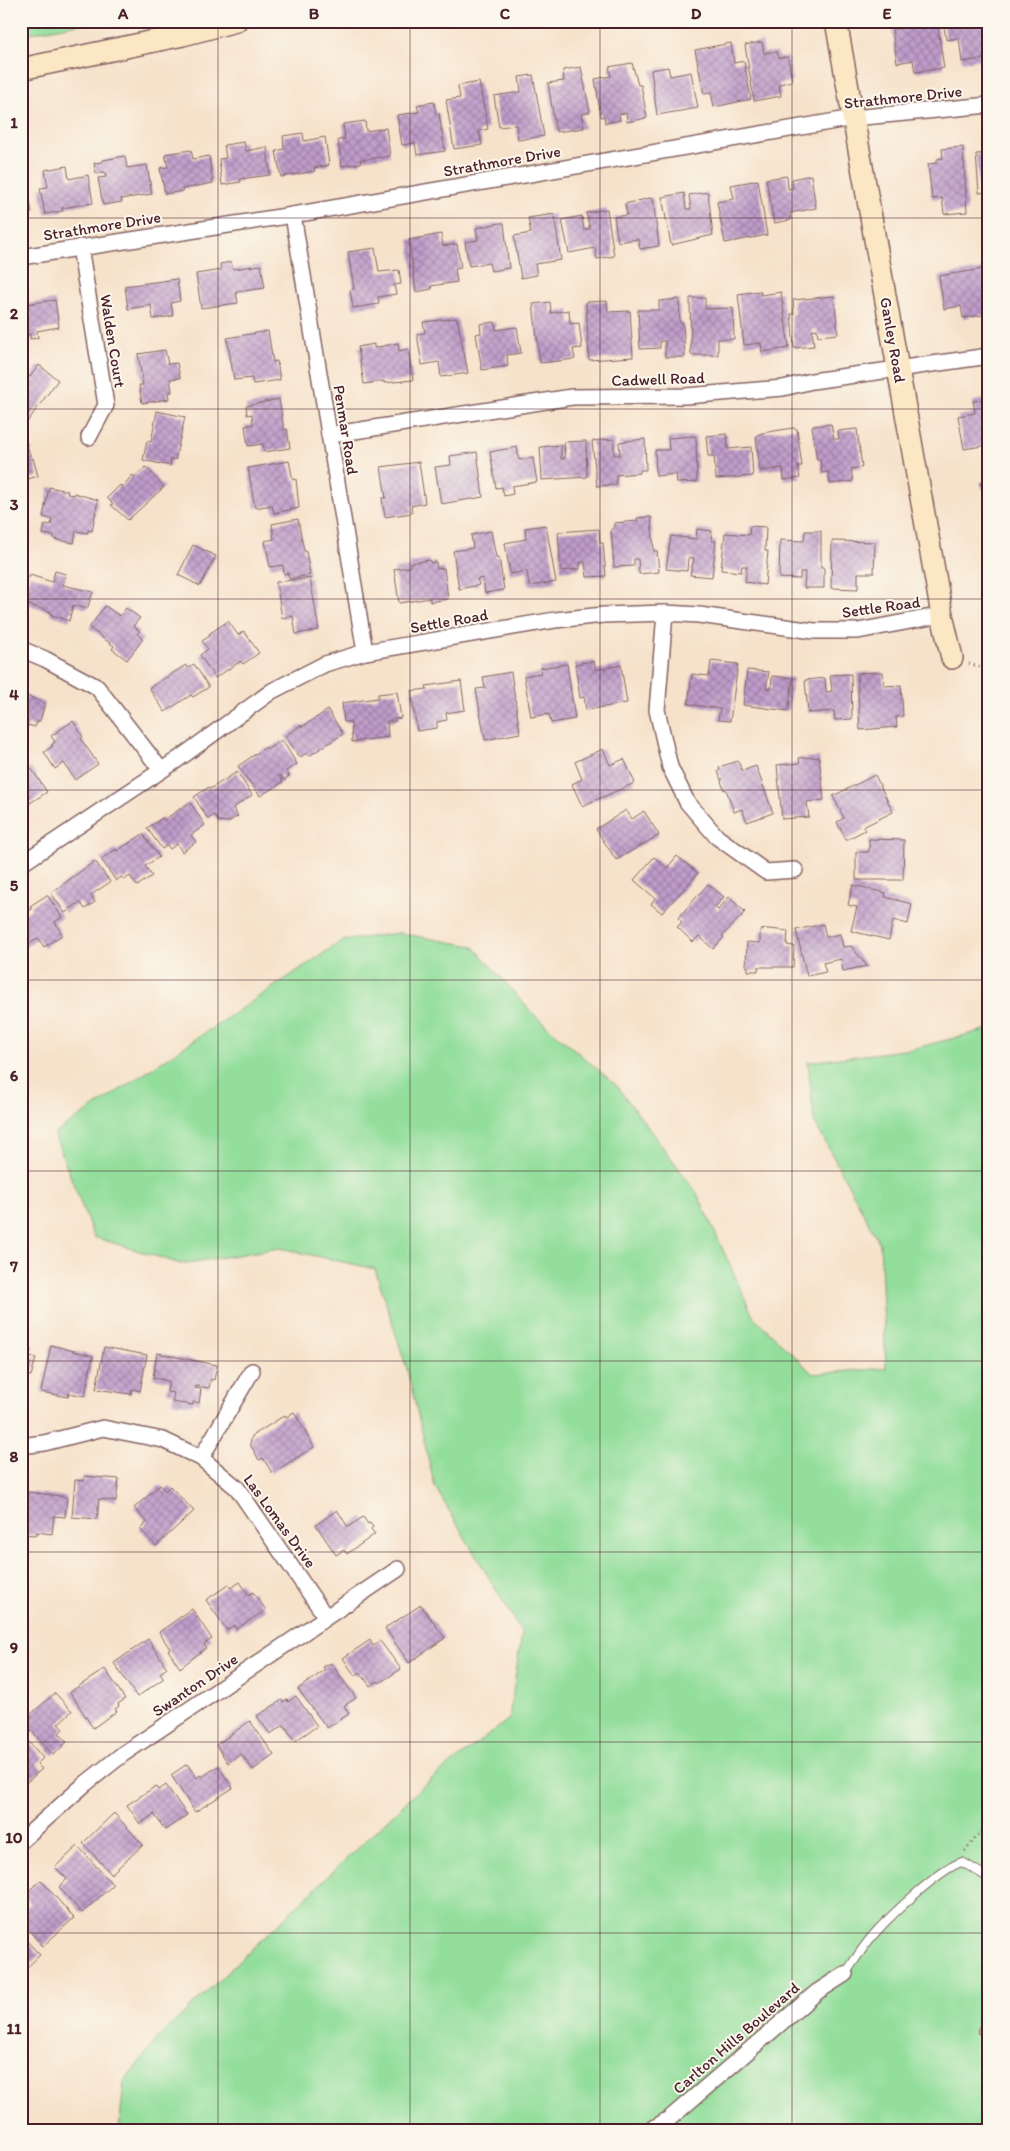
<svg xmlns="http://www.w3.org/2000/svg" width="1010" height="2151" font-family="Itim,sans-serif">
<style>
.green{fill:#93de9b;stroke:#6e7e63}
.building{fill:url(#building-cross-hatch)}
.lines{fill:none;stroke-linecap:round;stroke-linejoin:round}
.lane-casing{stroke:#866363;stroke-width:10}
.street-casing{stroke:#866363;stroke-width:18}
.secondary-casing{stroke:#866363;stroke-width:24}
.path{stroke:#866363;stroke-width:3;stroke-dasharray:1 4;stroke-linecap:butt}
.lane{stroke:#fff;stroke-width:8}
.street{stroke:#fff;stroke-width:15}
.secondary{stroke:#fbe7c3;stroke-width:21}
.grid{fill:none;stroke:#4a1f2b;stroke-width:1;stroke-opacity:0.55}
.labels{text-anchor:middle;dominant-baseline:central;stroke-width:4;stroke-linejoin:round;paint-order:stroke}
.street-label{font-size:16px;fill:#4a1f2b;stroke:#fbf7ec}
.neatline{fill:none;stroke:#4a1f2b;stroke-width:2}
.grid-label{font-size:16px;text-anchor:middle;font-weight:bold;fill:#4a1f2b}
</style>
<defs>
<pattern id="building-cross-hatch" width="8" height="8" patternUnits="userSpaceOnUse" patternTransform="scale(1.25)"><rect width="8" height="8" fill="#bf9cca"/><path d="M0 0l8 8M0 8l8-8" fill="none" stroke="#9d7fa4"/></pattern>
</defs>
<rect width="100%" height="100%" fill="#fbf7ec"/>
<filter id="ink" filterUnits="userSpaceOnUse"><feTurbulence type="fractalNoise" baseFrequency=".02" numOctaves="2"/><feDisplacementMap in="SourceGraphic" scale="10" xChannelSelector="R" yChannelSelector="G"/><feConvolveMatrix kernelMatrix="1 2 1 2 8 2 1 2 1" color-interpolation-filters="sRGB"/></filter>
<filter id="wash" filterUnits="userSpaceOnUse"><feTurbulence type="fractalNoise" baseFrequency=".0096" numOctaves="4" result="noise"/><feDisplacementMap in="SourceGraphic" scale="20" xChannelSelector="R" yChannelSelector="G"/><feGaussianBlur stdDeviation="1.12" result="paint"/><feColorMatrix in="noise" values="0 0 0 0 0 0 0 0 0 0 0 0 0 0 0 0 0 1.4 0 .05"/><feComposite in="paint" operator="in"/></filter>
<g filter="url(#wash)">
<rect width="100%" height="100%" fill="#f6e2ca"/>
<g class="green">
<path d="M21,21H94L21,35Z"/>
<path d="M398,933L473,946L534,1015L617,1086L697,1193L753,1316L813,1374L886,1368L880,1244L814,1121L808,1062L912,1049L989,1029V2130H119L124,2082L158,2038L424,1785L509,1719L522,1633L435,1487L407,1369L375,1269L280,1248L181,1264L94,1237L54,1134L342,941Z"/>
</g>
<g id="blocks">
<g class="building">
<path d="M921,21H936L937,23L944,68L915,72L913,60L897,63L892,29L921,25Z"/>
<path d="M943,21L985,22L989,58L962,62L959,38L946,40Z"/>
<path d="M762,42L764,54L767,52H777L779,58L788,57L792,81L779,84L781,96L754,101L745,45Z"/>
<path d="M731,43L734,63L744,61L751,99L714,107L711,92L704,94L695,50Z"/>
<path d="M632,63L638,85H641L647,118L627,122L626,113L619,114L620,120L605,123L604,116L601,117L595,79L611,76L609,67Z"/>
<path d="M581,67L590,112L581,114L584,128L556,132L548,83L564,81L563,70Z"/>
<path d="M668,67L670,76L691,72L698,108L657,115L651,70Z"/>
<path d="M533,75L544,136L518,140L516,125L499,127L494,96L521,92L519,77Z"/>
<path d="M479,82L488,129L479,131L482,145L454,149L446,100L460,98L458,86Z"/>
<path d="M434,102L436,114L439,113L445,151L417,155L415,143L402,145L397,115L419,112L417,105Z"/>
<path d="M365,121L366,131L386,128L390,156L360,160L361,163L342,166L338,140L345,139L343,124Z"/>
<path d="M303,133L304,141L325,137L329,165L314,168L315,171L281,177L276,151L284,149L283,136Z"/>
<path d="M244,142L246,151L267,147L270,175L240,179L241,182L222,185L219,159L226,158L224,145Z"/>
<path d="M963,147L967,212L944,214L942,198L932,199L928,164L937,163V159L943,158L942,149Z"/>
<path d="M191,150L193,159L209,156L213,183L182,189L183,191L165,194L160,168L168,167L165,154Z"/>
<path d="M989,153V192L979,193L976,154Z"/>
<path d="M125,156L127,168L147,165L152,194L121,199L122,202L103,205L98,178L106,177L105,172L96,173L94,163L103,162V160Z"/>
<path d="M67,166L69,179L88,175L93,203L62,208L63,211L45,214L40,188L48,187L45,170Z"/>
<path d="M811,175L816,208L790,213L791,220L774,223L766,179L787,176L788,189L793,188L792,179Z"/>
<path d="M758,180L767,235L725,243L717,202L734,199L731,185Z"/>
<path d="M27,185L32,213L21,214V186Z"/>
<path d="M708,192L713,235L671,245L662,197L684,193L686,209H691L689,195Z"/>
<path d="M650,198L653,199L659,246L640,249L638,239L618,242L614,217L627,215L625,204Z"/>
<path d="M607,209L614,256L597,259L595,248L569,253L562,220L582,216L584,230L590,229L586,213Z"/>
<path d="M554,214L561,260L535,264L537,275L521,278L514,236L531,233L528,218Z"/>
<path d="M500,223H504L509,268L491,271L489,263L469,266L465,242L478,240L476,228Z"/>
<path d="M441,234L443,246L457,244L461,268L455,269L457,282L431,286L432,289L416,292L409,240Z"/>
<path d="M375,248L379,272L399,270L401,284L394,285L396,294L378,297L379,304L353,308L350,290L354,289L348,252Z"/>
<path d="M231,262L233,269L261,265L265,288L236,292L238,303L201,308L196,274L221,270L220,264Z"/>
<path d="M983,269L989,295V314L963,318L961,306L944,309L939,276Z"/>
<path d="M177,279L180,301L171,303L173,316L153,319L151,305L128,309L125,286Z"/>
<path d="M760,291L761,295L781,292L789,348L762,352L761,343L744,345L738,294Z"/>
<path d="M834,296L838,334L818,336L817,329L812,330L814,346L794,348L791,314H794L793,300Z"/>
<path d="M690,298H705V309L733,308L734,339H718V355H691Z"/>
<path d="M679,299L680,323H683L685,357H665V341H660V348L640,349L638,310H659V301Z"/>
<path d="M55,300L59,327L37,331L38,338L30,339V334L21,335V302L24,301L25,304Z"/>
<path d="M607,301L608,312L630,311L633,357L589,360L586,302Z"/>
<path d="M550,302L551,313L569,310L570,324L579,323L582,348L573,349L575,359L540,363L533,304Z"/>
<path d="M457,318L468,373L441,377L439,362L422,365L417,334L425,333L423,322Z"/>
<path d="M495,322L496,330L517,327L521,353L507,355L508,366L482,370L476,334L481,333L480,324Z"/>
<path d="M268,331L273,362L277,361L280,380L253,384L252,378L234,380L227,338Z"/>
<path d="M398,343L399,351L408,349L413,380L384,383V381L364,384L358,347L374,344V348Z"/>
<path d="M165,350L168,364L177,363L180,378L170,379L172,392H168L169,399L142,403L139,385H143L138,354Z"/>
<path d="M39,365L58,380L27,422L21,417V370L30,377Z"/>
<path d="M279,399L284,430L287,429L290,448L264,452L263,444L248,446L245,426L253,424L252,414L247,415L246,406Z"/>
<path d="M989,399V445L964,449L958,416L975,413L973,401Z"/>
<path d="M157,411L185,417L175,460L171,459L170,466L143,460L147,441L151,442Z"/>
<path d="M831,424L834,439H839L838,431L857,429L862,467L851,469L853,481L830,484L828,472L822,473L820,459L817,460L812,426Z"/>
<path d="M793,428L797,429L802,466H798L800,478L784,480L783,468L760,471L756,436L762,433Z"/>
<path d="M21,430H23L31,459L33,458L38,476L21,481Z"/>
<path d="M727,434L728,449L751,447L753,476L716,479L714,456H708L706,436Z"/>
<path d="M693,436L696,437L697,482L677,483L676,474L656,476L655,450H669L668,438Z"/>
<path d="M614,439V455H620L619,442L645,439L646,470H640V473L616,475V485L597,486L592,441Z"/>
<path d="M586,441L587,477L542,480L540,447L561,445V459L565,458L564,442Z"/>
<path d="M517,447L519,460L533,458L537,482L512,486L513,494L504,496L502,487L496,488L490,452Z"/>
<path d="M477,452L483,497L441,504L435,467L451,465L450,456Z"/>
<path d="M289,461L293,480L296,479L299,508L274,513L272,505L255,508L248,468Z"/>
<path d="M419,462L425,503L411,506L412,513L385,517L382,498H386L381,467Z"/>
<path d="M146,467L164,487L128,520L111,505L113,504L107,498L120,485L122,488L132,475L134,477Z"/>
<path d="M989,479V492L985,493L980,483Z"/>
<path d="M49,487L68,491L67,494L74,495V493L98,500L92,531L88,530V533L76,531L74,543L54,539V536L43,534L45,524L51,525L52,519L43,517Z"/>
<path d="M651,517L654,551H657L659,572L639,574L638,559H634V566L614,567L611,529H614V523L638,521L637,518Z"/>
<path d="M298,519L304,551H306L310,575L289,579L288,573L284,574L283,565L270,567L265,541L274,539L272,524Z"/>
<path d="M546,525L556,582L529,586L527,571L510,574L505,543L526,539L525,528Z"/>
<path d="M750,526L766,527L765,551H768L765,585L745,582L747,566H742L741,572L721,570L725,533L749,535Z"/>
<path d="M599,529L600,543H603L606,576L587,577L585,562H580V569L561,571L558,532Z"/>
<path d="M697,529L712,531L711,541H716L712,577L690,575L694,558H688L687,571L666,569L671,536L696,539Z"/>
<path d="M491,531L496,557H499L504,590L485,593L483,578L477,579L479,585L459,589L453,551L473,548L471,535Z"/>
<path d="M805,531H821V567H824V588H804L805,572H800V579L779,578L780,540L804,541Z"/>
<path d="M832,541L875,542L874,573H858V589L831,588Z"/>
<path d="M193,545L216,556L200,586L178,575Z"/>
<path d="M430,560V563L436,562L437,569L444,568L448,599L430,602V598L399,603L394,569L410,567V563Z"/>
<path d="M55,571L66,574L63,585L93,592L87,609L73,605L69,621L50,614L51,612L21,602L30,575L52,582Z"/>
<path d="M310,578L319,630L296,634L293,616L282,618L276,582Z"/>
<path d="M105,606L120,616L126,608L140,618L133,626L140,631L137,634L143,639L127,660L112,649L114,646L89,628Z"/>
<path d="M228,621L238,635L244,631L259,653L243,664L241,661L215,678L200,655L208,649L202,641L210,636L209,634Z"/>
<path d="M594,661L596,670L621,665L627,703L586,710L584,697L580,698L575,664Z"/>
<path d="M711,661L738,664L730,721L718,720L720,709L688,704L692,674L709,676Z"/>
<path d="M194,664L209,687L193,697L191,695L165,712L149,688L186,665L188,668Z"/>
<path d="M567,664L575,719L551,723L549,714L531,717L524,676L541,673L540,668Z"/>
<path d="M747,670L769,672L766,688L771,689L772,676L793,678L788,711L743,705Z"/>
<path d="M511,672L520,733L485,740L476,689L485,688L483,677Z"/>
<path d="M883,672L884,686L901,685L903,716L896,717L897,727L860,730L857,673Z"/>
<path d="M851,674L852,719L835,720L834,711L808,713L805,680L825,678L826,692L832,691L830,675Z"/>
<path d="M461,681L465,710L446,713L447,720L437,722V728L417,731L411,691L427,689L426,686Z"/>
<path d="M397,692L401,718L394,719L395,722H391V720L387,721L388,737L352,742L351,722H344L342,703L378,698V694Z"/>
<path d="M27,696L45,703L40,721H38L35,727L28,725L21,741V697L26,698Z"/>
<path d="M328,710L343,734L309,756L307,753L300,757L285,736L301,725L302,727Z"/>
<path d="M73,721L83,737L81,739L98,764L75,780L64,763L55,769L44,752L53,746L51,745L55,742L51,736Z"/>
<path d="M282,740L297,764L286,771L289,776L284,780L281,775L279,776L283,782L260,796L238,766L266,747L268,749Z"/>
<path d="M603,749L610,765L624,759L635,783L582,806L572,784L582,779L575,762Z"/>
<path d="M819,757L824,800L807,802L809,817L782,819L777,765L800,763L799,758Z"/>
<path d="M738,761L742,771L756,766L773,813L747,822L742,809L734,812L726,789L724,790L721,781L723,779L721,780L718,771L720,770L719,767Z"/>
<path d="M21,765L26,772L31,768L47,792L21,809Z"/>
<path d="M237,772L252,795L233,808L238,816L228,822L218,821L214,815L208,819L194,797L209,787L210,789Z"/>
<path d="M875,775L893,812L863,827L865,830L846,840L837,822L844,818L833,796Z"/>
<path d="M190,802L205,825L191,835L196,842L182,852L177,844L170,849L167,845L162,849L147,828L162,818L164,820Z"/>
<path d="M626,810L632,819L644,811L659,835L616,860L596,829Z"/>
<path d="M143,834L159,857L145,866L152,876L137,886L130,876L124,880L121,877L116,881L101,859L116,849L117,851Z"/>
<path d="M869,839L904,840L903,880H856V852H869Z"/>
<path d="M677,856L698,873L662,913L651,904L655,898L634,880L654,857L667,868Z"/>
<path d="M95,861L110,882L91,895L95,902L85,909L80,902L65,913L51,893Z"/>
<path d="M708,884L724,897L715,907L718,910L729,897L745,912L722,936L724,937L713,949L699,936L693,942L677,927L682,922L678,918Z"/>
<path d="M853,885L886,893L885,897L912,904L908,924L893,920L889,940L851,931L857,907L848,905Z"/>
<path d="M47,895L62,917L55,922L62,935L44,947L38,938L21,950V916L32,909L30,906Z"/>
<path d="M823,924L826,937L840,934L843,947L851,946L867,966L843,971L841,959L823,963L826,972L807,976L796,930Z"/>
<path d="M769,929L788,931L787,945L794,946L793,967H758V971H748V967L746,966L747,942L760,943V930Z"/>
<path d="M51,1345L93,1356L85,1396L69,1393L68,1397L41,1392Z"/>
<path d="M104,1347L147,1355L140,1391L132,1389L131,1394L96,1389Z"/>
<path d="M23,1349L31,1350L29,1357L36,1358L31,1376L26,1375L22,1391L21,1355Z"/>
<path d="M157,1353L217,1365L214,1380L211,1379L209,1388L196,1386L195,1388L201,1389L199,1403L193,1402V1405L172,1402L174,1393L167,1392L169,1381L153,1378Z"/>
<path d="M294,1412L314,1447L272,1473L263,1458L259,1460L250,1444L252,1436L285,1415L286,1417Z"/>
<path d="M84,1476L119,1479L116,1501L99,1499L97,1519L72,1517L75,1480L84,1481Z"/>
<path d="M160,1485L165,1491L170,1486L194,1511L156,1546L140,1529L147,1522L134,1508Z"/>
<path d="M21,1491L67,1497L65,1517L54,1516L52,1534L37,1532V1535L21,1534Z"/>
<path d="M337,1510L348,1527L363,1517L368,1524L370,1523L373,1527L371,1529L375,1534L347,1554L344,1550L336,1555L316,1525Z"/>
<path d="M240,1582L249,1595L253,1592L266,1610L236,1629L234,1625L227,1630L206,1600L228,1585L231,1588Z"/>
<path d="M421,1605L445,1638L409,1663L385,1628Z"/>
<path d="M192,1609L212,1639L204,1644L206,1648L180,1668L168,1650L170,1649L159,1632Z"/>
<path d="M148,1639L167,1668L160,1673L164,1678L137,1697L114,1663Z"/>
<path d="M370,1640L373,1646L380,1641L401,1669L379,1683L378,1681L370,1686L360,1672L355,1676L343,1658Z"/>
<path d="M331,1663L356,1698L344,1706L349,1714L327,1728L298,1689L325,1670L323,1667Z"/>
<path d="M105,1669L125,1699L118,1704L119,1706L115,1709L117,1711L93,1728L70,1692Z"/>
<path d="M55,1693L72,1711L58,1724L63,1729L59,1733L67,1742L53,1755L25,1723L31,1717L30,1715Z"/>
<path d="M296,1696L317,1726L295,1741L284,1725L270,1734L257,1716L282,1700L283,1702L287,1699L288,1702Z"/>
<path d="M250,1721L274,1755L253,1770L241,1754L228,1763L216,1745Z"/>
<path d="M21,1733L43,1758L37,1764L42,1769L21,1787Z"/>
<path d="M187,1764L197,1778L200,1775L202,1777L218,1766L233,1788L195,1812L171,1775Z"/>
<path d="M166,1785L187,1815L165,1830L154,1814L140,1824L127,1805L156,1786L159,1790Z"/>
<path d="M114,1813L143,1845L111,1874L83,1843Z"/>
<path d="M78,1846L113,1885L82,1913L59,1887L67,1879L55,1867Z"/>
<path d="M41,1880L74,1918L43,1946L21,1922V1912L31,1903L24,1895Z"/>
<path d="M21,1935L40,1955L21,1973Z"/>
</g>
</g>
</g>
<g filter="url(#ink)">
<use href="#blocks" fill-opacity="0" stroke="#866363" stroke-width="1"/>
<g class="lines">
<g class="lane-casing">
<g id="lane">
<path d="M845,1974C855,1960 864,1945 875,1933C891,1915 941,1868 962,1862L989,1878"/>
<path d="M989,2011L983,2031L989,2040"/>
</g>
</g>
<g class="street-casing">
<g id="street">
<path d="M293,215L365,652"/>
<path d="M80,247L106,405L89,437"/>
<path d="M21,257L293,215L853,118L989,105"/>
<path d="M329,435L572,397L686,396L783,388L812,381L989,356"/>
<path d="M665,613L657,710L670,767L687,802L717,837L766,872L795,870"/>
<path d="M21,649L45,659L97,687L161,770"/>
<path d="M21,864L177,760L272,691L325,664L365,652L555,620L604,615L665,613L699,615L814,631H858L942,615"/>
<path d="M21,1446L44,1443L103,1428L163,1440L201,1458L237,1488L326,1617"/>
<path d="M201,1458L252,1371"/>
<path d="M21,1841L85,1784L123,1754L398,1569"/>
<path d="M651,2130L669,2119L817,1992L845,1974"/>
</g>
</g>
<g class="secondary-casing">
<g id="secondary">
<path d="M836,21L942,615L952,658"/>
<path d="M21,69L183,35L236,21"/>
</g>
</g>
<g class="path">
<path d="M969,664L989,670"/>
<path d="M965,1851L989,1821"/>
</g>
<use href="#lane" class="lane"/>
<use href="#street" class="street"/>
<use href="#secondary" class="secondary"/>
</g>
</g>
<path class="grid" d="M218,21V2130M410,21V2130M600,21V2130M792,21V2130M21,218H989M21,409H989M21,599H989M21,790H989M21,980H989M21,1171H989M21,1361H989M21,1552H989M21,1742H989M21,1933H989"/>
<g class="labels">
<g class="street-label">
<text transform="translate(903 97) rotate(-6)">Strathmore Drive</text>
<text transform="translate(502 161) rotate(-10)">Strathmore Drive</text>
<text transform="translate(102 226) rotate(-9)">Strathmore Drive</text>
<text transform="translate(893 340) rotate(80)">Ganley Road</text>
<text transform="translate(113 341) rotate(81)">Walden Court</text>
<text transform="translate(658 379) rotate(-2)">Cadwell Road</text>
<text transform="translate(346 430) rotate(81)">Penmar Road</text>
<text transform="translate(881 607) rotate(-8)">Settle Road</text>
<text transform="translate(449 621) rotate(-10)">Settle Road</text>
<text transform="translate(280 1521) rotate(54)">Las Lomas Drive</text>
<text transform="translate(195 1685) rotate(-34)">Swanton Drive</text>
<text transform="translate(736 2038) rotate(-41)">Carlton Hills Boulevard</text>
</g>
</g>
<rect width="1010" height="2151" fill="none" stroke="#fbf7ec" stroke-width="55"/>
<rect x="28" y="28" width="954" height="2096" class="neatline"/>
<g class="grid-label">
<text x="123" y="19">A</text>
<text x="314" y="19">B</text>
<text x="505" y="19">C</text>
<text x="696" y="19">D</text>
<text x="887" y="19">E</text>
<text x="14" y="128">1</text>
<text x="14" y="319">2</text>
<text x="14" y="510">3</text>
<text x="14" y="700">4</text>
<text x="14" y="891">5</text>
<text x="14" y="1081">6</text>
<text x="14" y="1272">7</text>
<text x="14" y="1462">8</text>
<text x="14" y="1653">9</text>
<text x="14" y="1843">10</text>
<text x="14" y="2034">11</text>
</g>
</svg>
